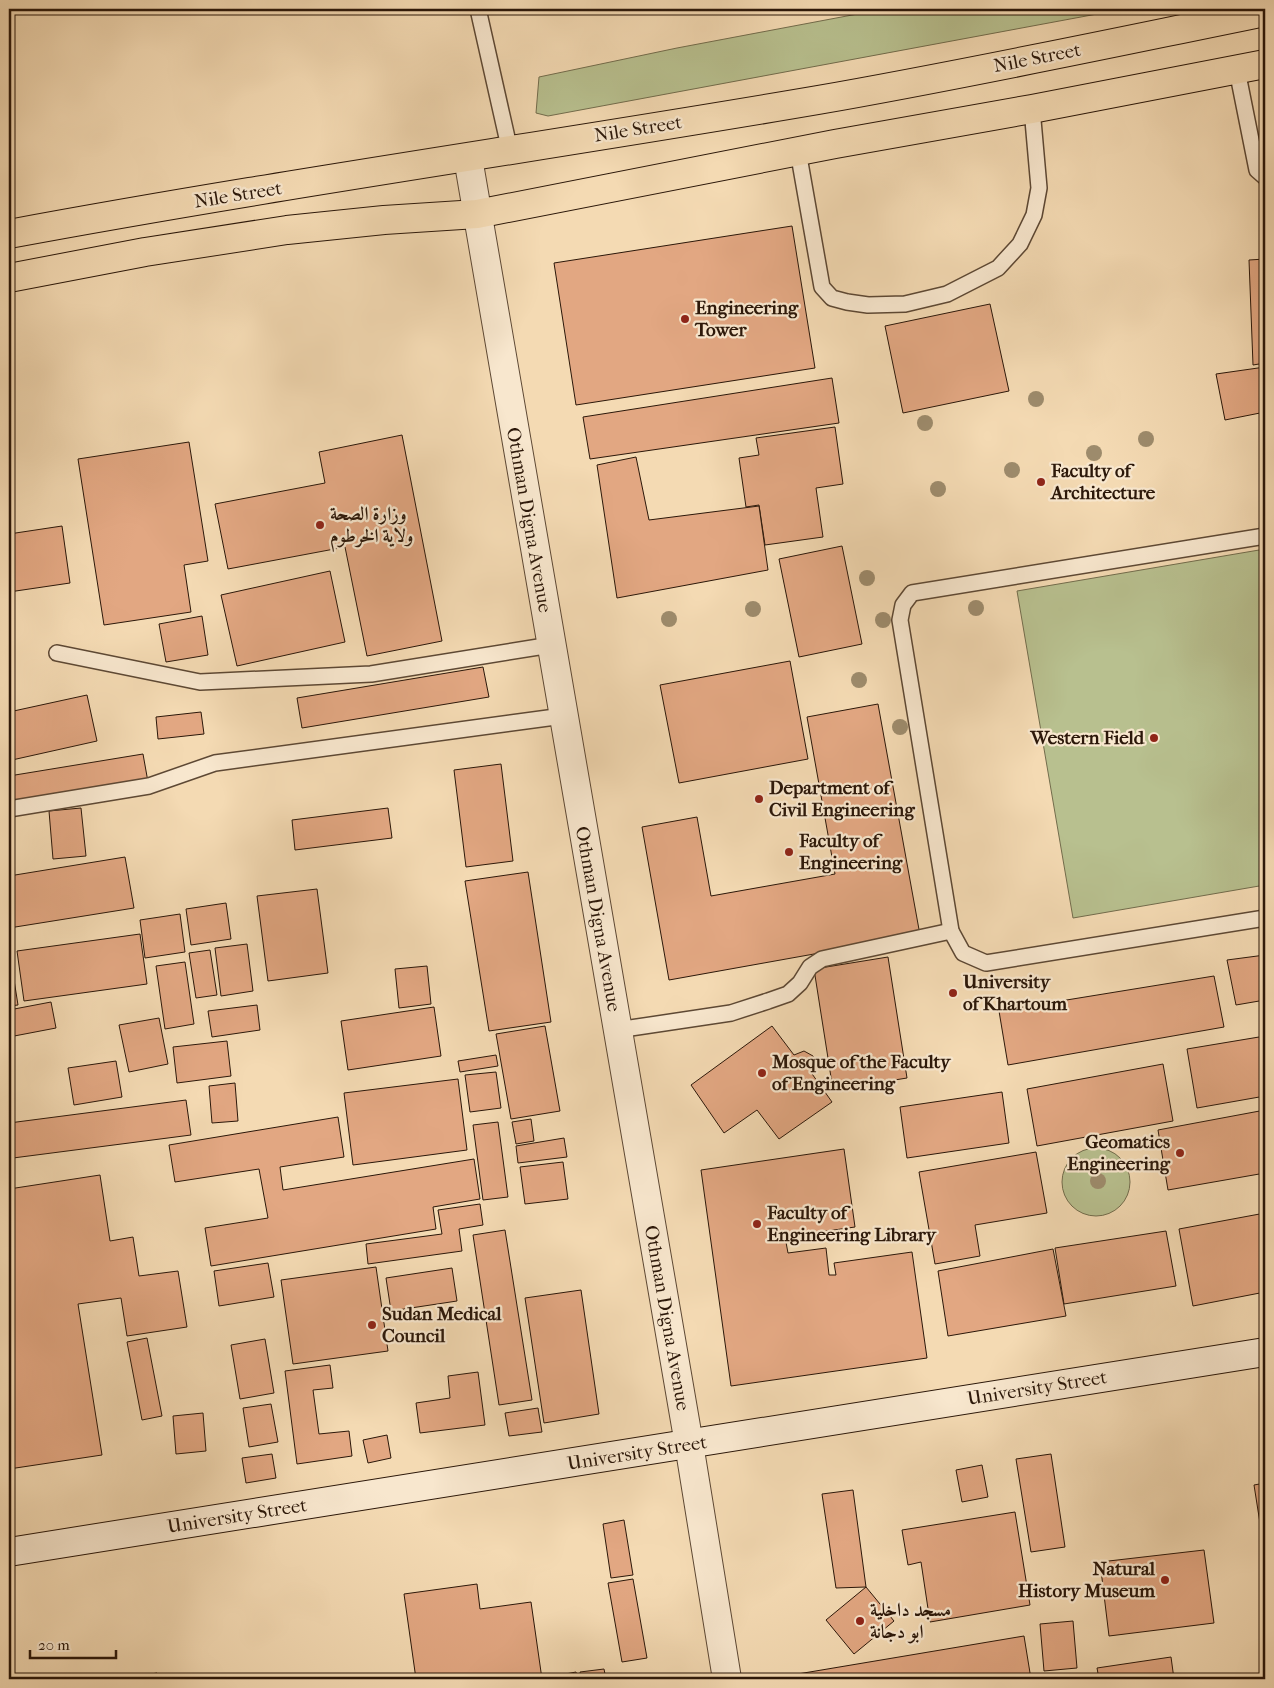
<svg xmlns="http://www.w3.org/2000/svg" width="1274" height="1688" font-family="'IM FELL French Canon',Amiri,serif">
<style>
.green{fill:#b8c08f;stroke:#726c4c}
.building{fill:#e2a782;stroke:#2b1709}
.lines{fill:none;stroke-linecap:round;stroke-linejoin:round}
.service-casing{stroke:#5d4834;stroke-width:18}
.tertiary-casing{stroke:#5d4834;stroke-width:30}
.secondary-casing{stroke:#2b1709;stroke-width:30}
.primary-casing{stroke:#2b1709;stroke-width:30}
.service{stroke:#f8e7ce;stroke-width:15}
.tertiary{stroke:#f8e7ce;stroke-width:28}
.secondary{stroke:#f8e7ce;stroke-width:28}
.primary{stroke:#f4dab3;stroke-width:28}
.tree{fill:#9d8b6c}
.poi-dot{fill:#8f2418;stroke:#f8e7ce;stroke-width:2}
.labels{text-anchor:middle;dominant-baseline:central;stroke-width:4.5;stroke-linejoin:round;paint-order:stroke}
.street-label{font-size:19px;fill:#2b1709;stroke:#f8e7ce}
.poi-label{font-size:19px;font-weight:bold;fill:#2b1709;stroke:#f8e7ce;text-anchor:start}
</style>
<rect width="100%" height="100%" fill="#f4dab3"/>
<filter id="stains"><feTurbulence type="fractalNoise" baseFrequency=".004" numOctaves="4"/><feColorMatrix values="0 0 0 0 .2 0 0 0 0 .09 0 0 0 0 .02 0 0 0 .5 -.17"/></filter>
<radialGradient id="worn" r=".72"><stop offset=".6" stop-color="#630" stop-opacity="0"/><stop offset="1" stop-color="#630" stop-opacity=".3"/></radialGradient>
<g class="green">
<path d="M884,9H1124L548,116L536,113L539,77L677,48Z"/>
<path d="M1265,549V885L1073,918L1017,591Z"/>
<circle cx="1096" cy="1182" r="34"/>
</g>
<g class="building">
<path d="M792,226L815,368L576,405L554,263Z"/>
<path d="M1265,259V363L1253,365L1249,260Z"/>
<path d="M990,304L1009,391L903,413L885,326Z"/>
<path d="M1265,367V412L1225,420L1216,374Z"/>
<path d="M832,378L839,423L590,459L583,417Z"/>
<path d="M835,427L843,484L816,488L823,537L765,545L759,505L746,507L739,458L759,455L756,438Z"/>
<path d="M402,435L442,641L367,656L345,547L228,569L215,504L325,483L319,452Z"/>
<path d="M189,442L208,561L184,565L191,612L104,625L78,459Z"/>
<path d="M636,457L649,520L759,506L768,570L617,598L597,465Z"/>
<path d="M62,526L70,583L9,592V534Z"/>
<path d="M842,546L862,644L799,657L779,559Z"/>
<path d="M330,571L345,642L237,666L221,595Z"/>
<path d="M202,616L208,655L166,662L159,624Z"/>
<path d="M790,661L808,759L679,783L660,685Z"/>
<path d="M483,667L489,697L302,728L297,698Z"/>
<path d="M87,695L97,741L12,760L9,746V712Z"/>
<path d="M878,704L920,935L669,980L642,827L697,817L711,896L835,874L807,717Z"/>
<path d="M201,712L204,734L158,739L156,717Z"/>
<path d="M143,754L148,782L9,804V776Z"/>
<path d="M501,764L513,861L466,867L454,770Z"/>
<path d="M81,808L86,856L53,859L49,811Z"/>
<path d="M388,808L392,838L295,850L292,820Z"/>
<path d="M125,857L134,908L9,928V876Z"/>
<path d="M528,872L551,1022L489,1031L465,881Z"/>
<path d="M317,889L328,973L268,981L257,896Z"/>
<path d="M226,903L231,939L191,945L186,909Z"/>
<path d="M180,914L185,952L145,958L140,920Z"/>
<path d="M140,934L147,984L24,1001L17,951Z"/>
<path d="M247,944L253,991L221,996L215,948Z"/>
<path d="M210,950L217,995L196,998L189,953Z"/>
<path d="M1265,955V1000L1236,1005L1227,960Z"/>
<path d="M888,957L907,1078L833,1090L814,969Z"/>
<path d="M9,961H11L18,1005L9,1006Z"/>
<path d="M185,962L194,1024L165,1029L156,966Z"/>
<path d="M427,966L431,1004L399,1008L395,969Z"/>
<path d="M1214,976L1224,1027L1008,1065L999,1011Z"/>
<path d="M51,1002L56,1028L9,1037V1010Z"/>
<path d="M257,1005L260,1030L212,1037L208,1011Z"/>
<path d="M434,1007L441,1056L348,1070L341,1021Z"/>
<path d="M159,1018L168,1064L129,1072L119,1025Z"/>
<path d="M545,1026L560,1111L511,1119L496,1034Z"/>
<path d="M772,1026L794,1055L804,1051L813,1056L815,1062L810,1071L832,1102L779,1139L757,1110L724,1133L691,1085Z"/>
<path d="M1265,1036V1096L1197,1108L1187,1049Z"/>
<path d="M227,1041L231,1076L177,1083L173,1047Z"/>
<path d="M496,1055L498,1066L460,1072L458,1061Z"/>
<path d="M116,1061L122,1097L74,1105L68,1068Z"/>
<path d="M1163,1064L1173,1121L1037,1146L1027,1089Z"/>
<path d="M496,1072L501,1108L470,1112L465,1075Z"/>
<path d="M458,1079L467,1150L353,1165L344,1093Z"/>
<path d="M235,1083L238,1121L212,1123L209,1086Z"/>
<path d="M1002,1092L1009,1143L907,1158L900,1107Z"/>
<path d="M186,1100L191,1135L13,1158L9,1123Z"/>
<path d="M1265,1110V1173L1168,1190L1158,1130Z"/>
<path d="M338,1117L344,1157L280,1167L283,1190L474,1159L480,1199L433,1207L436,1229L211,1266L205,1228L268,1218L259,1169L175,1182L169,1145Z"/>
<path d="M531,1119L534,1141L516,1144L512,1122Z"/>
<path d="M498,1122L508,1197L483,1200L473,1125Z"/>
<path d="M564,1138L567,1157L518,1163L516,1146Z"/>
<path d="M844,1149L855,1227L785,1237L788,1253L826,1248L829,1275H836L834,1263L912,1252L927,1358L731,1386L701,1170Z"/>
<path d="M1036,1152L1047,1213L975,1225L980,1256L935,1264L919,1172Z"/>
<path d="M563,1162L568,1199L525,1204L520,1167Z"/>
<path d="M100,1175L110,1241L133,1237L139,1276L178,1271L187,1327L127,1336L121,1298L78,1304L102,1455L9,1469V1189Z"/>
<path d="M480,1204L483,1225L459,1229L462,1251L368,1264L366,1244L442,1234L438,1210Z"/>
<path d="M1265,1213V1292L1193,1306L1179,1229Z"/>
<path d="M505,1230L532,1400L499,1405L473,1235Z"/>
<path d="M1166,1231L1176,1286L1064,1304L1055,1248Z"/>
<path d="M1053,1249L1066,1316L948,1336L938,1271Z"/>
<path d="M268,1263L274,1297L219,1306L214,1271Z"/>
<path d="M376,1267L388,1351L293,1364L281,1280Z"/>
<path d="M452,1268L457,1301L391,1311L386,1278Z"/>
<path d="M581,1290L599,1414L544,1423L525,1298Z"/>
<path d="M147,1338L162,1416L142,1420L127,1342Z"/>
<path d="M265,1339L274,1393L240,1399L231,1345Z"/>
<path d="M330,1365L333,1388L313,1390L319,1434L349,1431L352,1456L297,1464L285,1371Z"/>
<path d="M478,1372L485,1425L420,1433L416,1403L450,1398L448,1376Z"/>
<path d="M271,1404L278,1442L249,1447L243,1408Z"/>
<path d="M538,1408L542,1432L509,1436L505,1413Z"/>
<path d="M203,1413L206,1451L176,1454L173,1416Z"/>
<path d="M387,1435L391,1458L368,1463L363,1440Z"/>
<path d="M272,1454L276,1478L246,1483L242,1458Z"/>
<path d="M1051,1454L1065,1547L1031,1552L1016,1459Z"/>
<path d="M982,1465L988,1497L962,1502L956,1470Z"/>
<path d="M1265,1483V1555L1254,1485Z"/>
<path d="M853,1490L866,1587L836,1588L822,1494Z"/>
<path d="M1015,1512L1030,1605L930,1622L921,1562L908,1565L902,1530Z"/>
<path d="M624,1520L633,1575L611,1578L603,1524Z"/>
<path d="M1204,1550L1214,1623L1109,1636L1100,1562Z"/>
<path d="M633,1579L647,1658L622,1662L608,1583Z"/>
<path d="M477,1584L480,1609L531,1602L542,1679H416L404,1594Z"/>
<path d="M866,1587L894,1621L854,1654L826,1620Z"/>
<path d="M1073,1621L1077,1668L1044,1671L1040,1624Z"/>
<path d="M1024,1636L1031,1679H768Z"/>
<path d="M1171,1657L1174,1679H1099L1097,1668Z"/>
<path d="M604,1669L606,1679H581L580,1672Z"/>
<path d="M576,1672L578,1679H555V1676Z"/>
<path d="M157,1673L158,1679H139L138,1676Z"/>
</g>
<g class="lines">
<g class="service-casing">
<g id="service">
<path d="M478,9L510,151"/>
<path d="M1237,70L1257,170L1265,177"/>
<path d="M798,151L822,287L832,298L847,302L868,305L905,304L947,294L998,268L1020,244L1034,215L1039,188L1032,109"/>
<path d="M1265,536L912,593L903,605L900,620L951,931L963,953L986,963L1265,918"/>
<path d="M57,653L200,682L371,674L551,645"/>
<path d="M9,809L149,786L215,763L563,716"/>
<path d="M617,1030L731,1013L768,1001L788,994L800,983L810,967L822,959L951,931"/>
</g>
</g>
<g class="tertiary-casing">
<path id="tertiary" d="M468,158L689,1444L727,1679"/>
</g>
<g class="secondary-casing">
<path id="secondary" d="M9,1552L1265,1352"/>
</g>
<g class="primary-casing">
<g id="primary">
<path d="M9,234C278,184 549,146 818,100C968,74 1117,42 1265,12"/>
<path d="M9,278L145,252L287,230L384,220L477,214L835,144L1032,109L1265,64"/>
</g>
</g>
<use href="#service" class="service"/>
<use href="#tertiary" class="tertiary"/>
<use href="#secondary" class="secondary"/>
<use href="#primary" class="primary"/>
</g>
<g class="tree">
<circle cx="1036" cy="399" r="8"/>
<circle cx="925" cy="423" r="8"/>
<circle cx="1146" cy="439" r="8"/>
<circle cx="1094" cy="453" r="8"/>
<circle cx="1012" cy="470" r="8"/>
<circle cx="938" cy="489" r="8"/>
<circle cx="867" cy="578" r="8"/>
<circle cx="976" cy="608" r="8"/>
<circle cx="753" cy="609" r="8"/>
<circle cx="669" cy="619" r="8"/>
<circle cx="883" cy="620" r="8"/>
<circle cx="859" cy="680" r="8"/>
<circle cx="900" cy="727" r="8"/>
<circle cx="1098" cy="1181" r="8"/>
</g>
<g class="poi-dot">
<circle cx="685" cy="319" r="5"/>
<circle cx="1041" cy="482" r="5"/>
<circle cx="320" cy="525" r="5"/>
<circle cx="1154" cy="738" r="5"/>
<circle cx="759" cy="799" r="5"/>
<circle cx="789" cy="852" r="5"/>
<circle cx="953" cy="993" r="5"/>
<circle cx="762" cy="1073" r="5"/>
<circle cx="1180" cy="1153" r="5"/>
<circle cx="757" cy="1224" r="5"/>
<circle cx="372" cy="1325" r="5"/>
<circle cx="1165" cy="1580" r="5"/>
<circle cx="860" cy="1621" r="5"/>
</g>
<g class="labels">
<g class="street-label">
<text transform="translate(1037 58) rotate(-11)">Nile Street</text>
<text transform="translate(638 129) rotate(-9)">Nile Street</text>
<text transform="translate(238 195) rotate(-9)">Nile Street</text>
<text transform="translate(529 520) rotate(80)">Othman Digna Avenue</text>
<text transform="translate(598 919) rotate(80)">Othman Digna Avenue</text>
<text transform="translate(667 1318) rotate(80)">Othman Digna Avenue</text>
<text transform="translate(1037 1388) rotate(-9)">University Street</text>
<text transform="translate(637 1453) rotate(-9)">University Street</text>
<text transform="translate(237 1516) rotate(-9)">University Street</text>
</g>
<g class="poi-label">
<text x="695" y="308">Engineering<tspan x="695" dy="22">Tower</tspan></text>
<text x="1051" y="471">Faculty of<tspan x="1051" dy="22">Architecture</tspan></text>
<text x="330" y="514">وزارة الصحة<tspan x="330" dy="22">ولاية الخرطوم</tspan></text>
<text x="1144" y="738" text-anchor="end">Western Field</text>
<text x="769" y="788">Department of<tspan x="769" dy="22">Civil Engineering</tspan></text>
<text x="799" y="841">Faculty of<tspan x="799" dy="22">Engineering</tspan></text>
<text x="963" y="982">University<tspan x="963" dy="22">of Khartoum</tspan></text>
<text x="772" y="1062">Mosque of the Faculty<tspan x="772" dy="22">of Engineering</tspan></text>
<text x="1170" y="1142" text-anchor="end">Geomatics<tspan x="1170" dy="22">Engineering</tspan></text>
<text x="767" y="1213">Faculty of<tspan x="767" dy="22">Engineering Library</tspan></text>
<text x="382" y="1314">Sudan Medical<tspan x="382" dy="22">Council</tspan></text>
<text x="1155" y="1569" text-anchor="end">Natural<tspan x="1155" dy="22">History Museum</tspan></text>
<text x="870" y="1610">مسجد داخلية<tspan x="870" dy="22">ابو دجانة</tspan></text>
</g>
</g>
<rect width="1274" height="1688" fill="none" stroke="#f4dab3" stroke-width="30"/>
<rect x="10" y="10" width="1254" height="1668" fill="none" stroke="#2b1709" stroke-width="2.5"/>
<rect x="15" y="15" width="1244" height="1658" fill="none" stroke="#2b1709"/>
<path d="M30 1650v8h86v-8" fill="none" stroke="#2b1709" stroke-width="2.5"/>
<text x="38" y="1650" font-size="15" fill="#2b1709" stroke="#f8e7ce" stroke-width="4" paint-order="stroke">20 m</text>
<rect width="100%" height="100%" filter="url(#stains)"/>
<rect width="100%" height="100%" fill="url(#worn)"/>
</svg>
